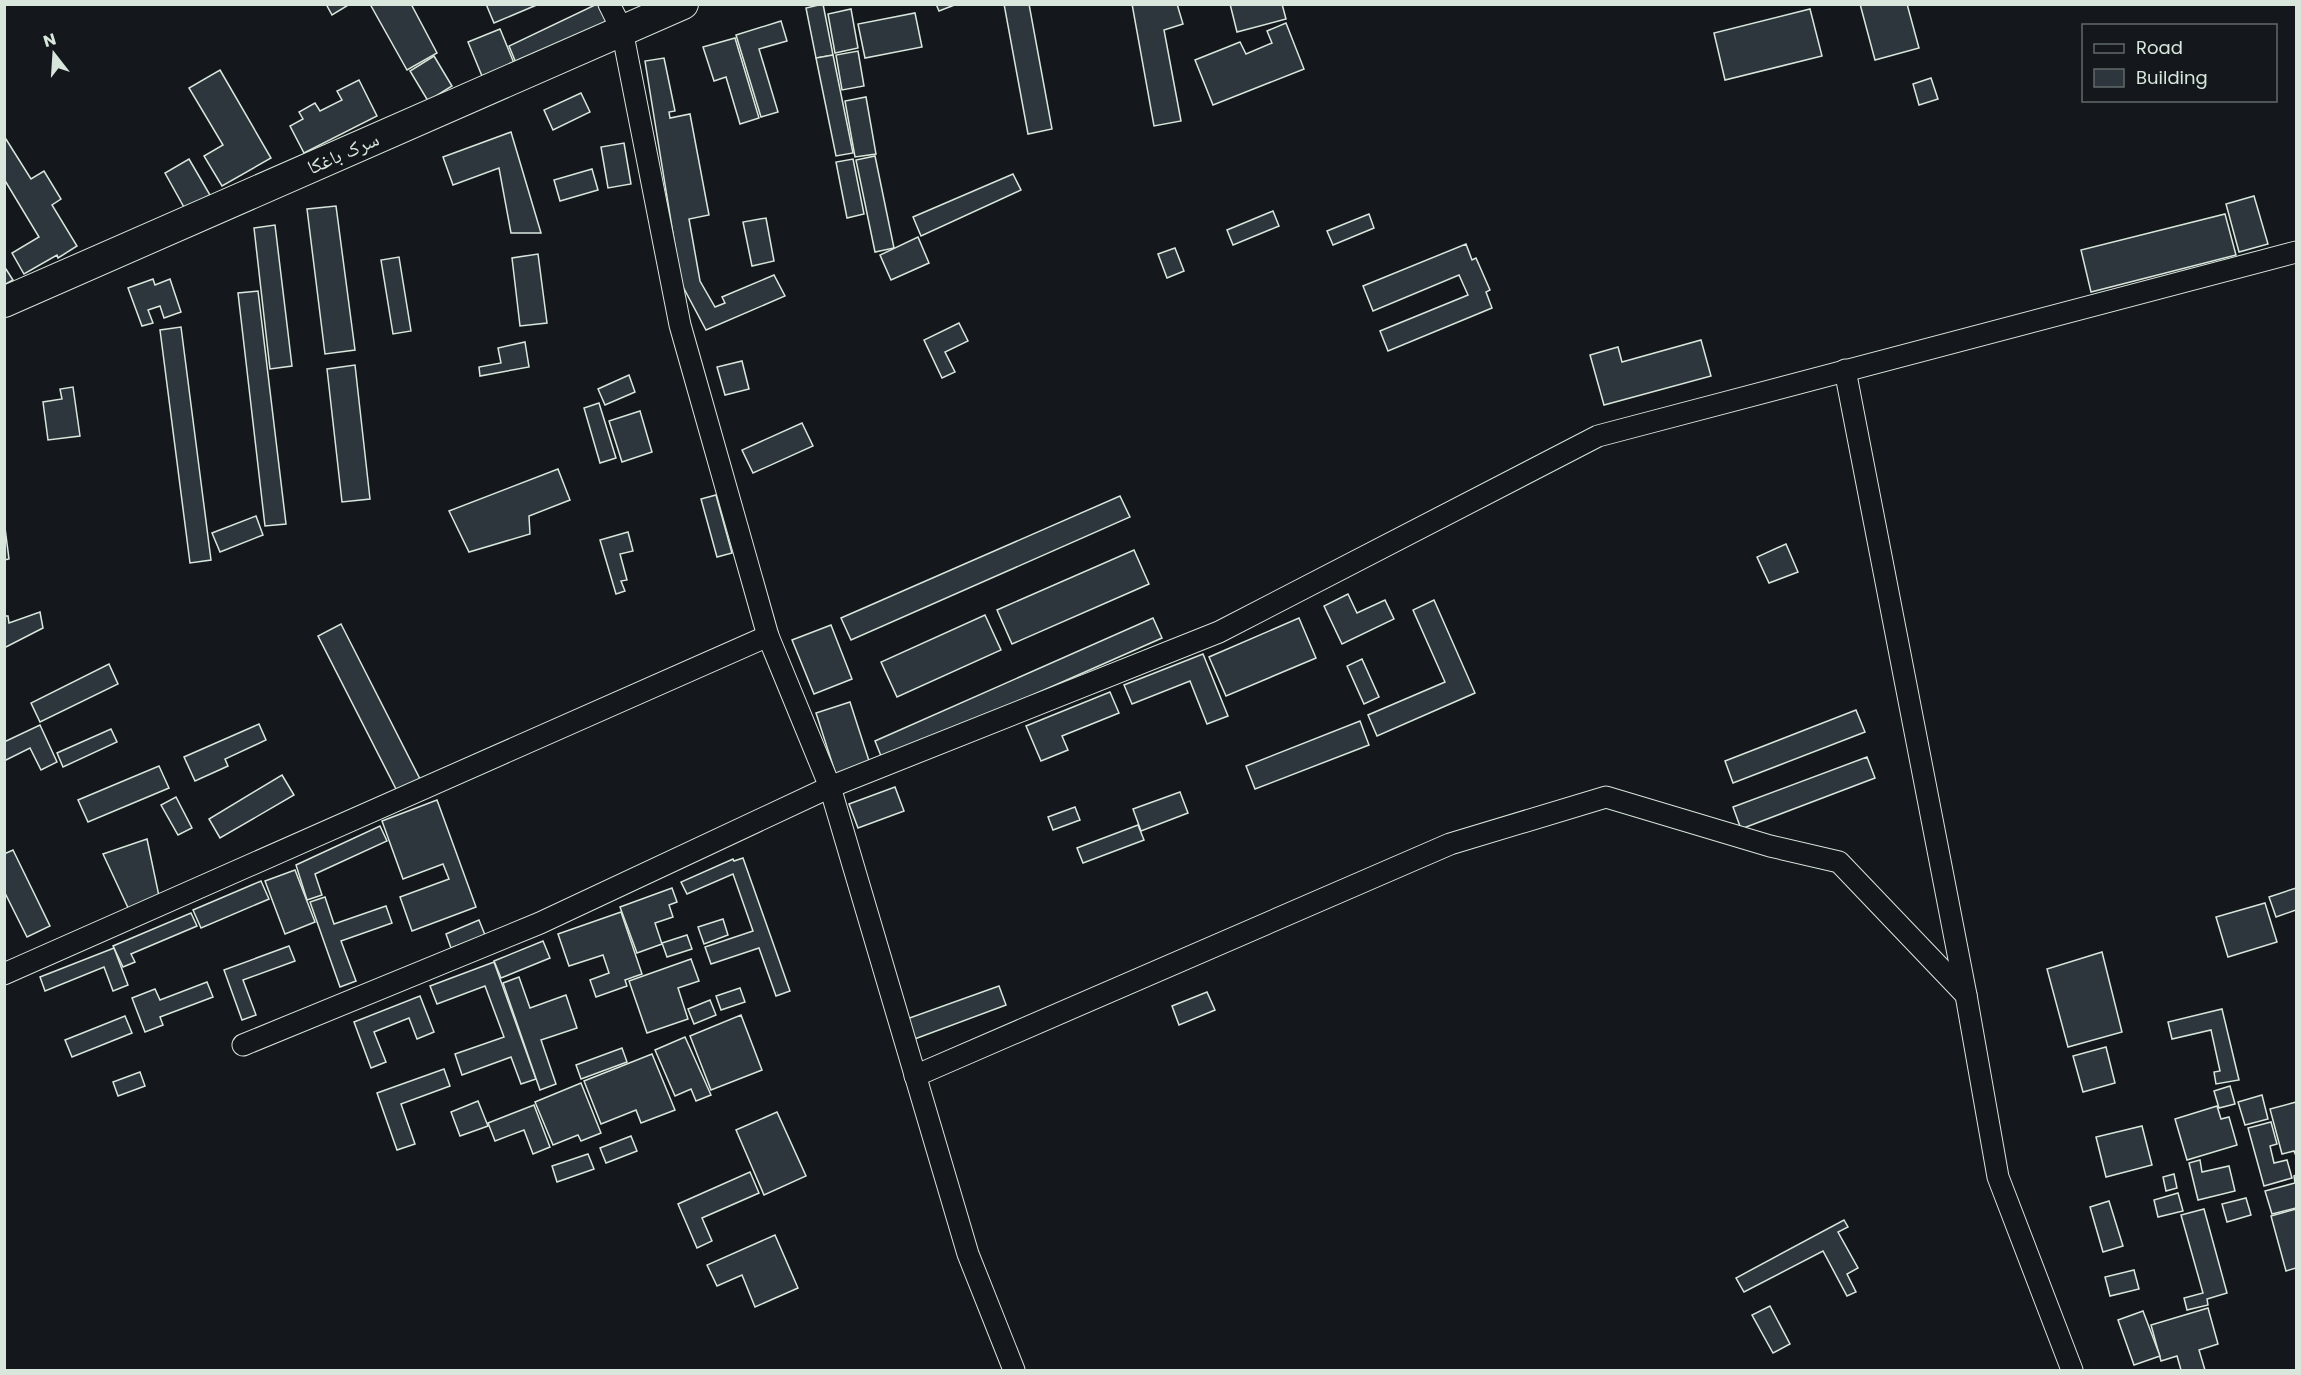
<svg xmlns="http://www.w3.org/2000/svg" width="2301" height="1375" font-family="Poppins,'Noto Naskh Arabic',sans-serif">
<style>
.building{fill:#2c363c;stroke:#d8e6dc;stroke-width:1.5}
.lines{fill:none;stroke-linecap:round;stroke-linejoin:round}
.street-casing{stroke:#d8e6dc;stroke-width:23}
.secondary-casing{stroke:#d8e6dc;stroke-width:32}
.street{stroke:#14181c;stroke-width:21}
.secondary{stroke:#14181c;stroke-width:30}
.labels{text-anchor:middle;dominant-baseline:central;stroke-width:4.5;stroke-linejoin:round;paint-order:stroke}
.street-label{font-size:20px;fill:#d8e6dc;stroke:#14181c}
</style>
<rect width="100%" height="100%" fill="#14181c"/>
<g class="building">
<path d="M326,4H350L332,15Z"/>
<path d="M370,4H411L437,53L407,70Z"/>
<path d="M486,4H539L494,23Z"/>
<path d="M597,4H600L611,27L519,70L509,46Z"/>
<path d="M823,4L833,55L816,58L806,8Z"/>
<path d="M936,4H957L939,11Z"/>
<path d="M1004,4H1029L1052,129L1028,134Z"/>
<path d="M1132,4H1177L1183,24L1164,30L1181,121L1154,126Z"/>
<path d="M1230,4H1282L1286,19L1237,32Z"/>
<path d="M1860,4H1907L1919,48L1875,60Z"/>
<path d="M851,9L858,48L835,53L828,14Z"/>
<path d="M1810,9L1822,56L1725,80L1714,33Z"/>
<path d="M915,13L922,47L865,58L858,24Z"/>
<path d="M781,21L787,41L759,49L778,112L761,117L736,35Z"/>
<path d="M1286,23L1304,69L1213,105L1195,60L1240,42L1246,54L1272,43L1267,31Z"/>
<path d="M500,29L514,63L482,76L468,42Z"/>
<path d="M735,38L759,118L740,124L726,77L714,81L703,47Z"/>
<path d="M858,51L864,86L842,90L836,55Z"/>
<path d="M833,55L853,153L836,156L816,58Z"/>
<path d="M434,56L452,86L428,101L410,71Z"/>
<path d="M664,58L675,111L669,112L670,118L690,114L709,215L689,219L700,281L715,307L725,303L722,297L774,275L785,296L706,330L681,283L645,61Z"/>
<path d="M220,70L271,158L222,186L204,156L223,145L189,88Z"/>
<path d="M1931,78L1938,99L1919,105L1913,84Z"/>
<path d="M359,80L377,116L304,153L290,126L303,119L299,112L315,103L320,111L342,100L337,91Z"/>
<path d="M581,93L590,112L553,130L544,110Z"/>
<path d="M866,97L876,154L855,157L845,101Z"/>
<path d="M511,132L541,233H511L499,168L453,185L443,157Z"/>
<path d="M4,136L31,179L44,171L61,199L52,205L77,246L58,258L57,255L24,274L12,253L39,237L4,179Z"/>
<path d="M624,143L631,184L608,188L601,147Z"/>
<path d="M875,156L894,248L875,252L856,160Z"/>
<path d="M189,159L210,195L185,209L165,173Z"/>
<path d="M853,159L864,214L847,218L836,162Z"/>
<path d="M592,169L598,190L560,201L554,180Z"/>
<path d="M1013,174L1021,190L921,236L913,217Z"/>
<path d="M2254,196L2268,244L2239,252L2226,204Z"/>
<path d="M336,206L355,350L325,354L307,209Z"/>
<path d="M1273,211L1279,226L1233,245L1227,230Z"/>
<path d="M1369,214L1374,228L1333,245L1327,231Z"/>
<path d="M2225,214L2236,255L2091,292L2081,250Z"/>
<path d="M766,218L774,261L752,266L743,222Z"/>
<path d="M275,225L292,366L270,369L254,228Z"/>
<path d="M918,237L929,263L891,280L880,255Z"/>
<path d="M1466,244L1472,260L1476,258L1490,290L1486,292L1492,308L1388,351L1380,331L1468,295L1459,275L1373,311L1363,286Z"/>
<path d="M1175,248L1184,271L1167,278L1158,254Z"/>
<path d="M538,254L547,323L520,326L512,258Z"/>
<path d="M399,257L411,331L393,334L381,260Z"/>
<path d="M4,266L13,280L4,285Z"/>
<path d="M153,279L155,285L170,279L181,312L164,318L160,306L148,310L153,323L142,326L128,288Z"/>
<path d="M258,291L286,524L265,526L238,293Z"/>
<path d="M959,323L968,341L945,352L955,372L942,378L924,340Z"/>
<path d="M181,327L211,560L190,563L160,330Z"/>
<path d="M1701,340L1711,376L1604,405L1590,355L1618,347L1622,362Z"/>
<path d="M525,342L529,367L480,376L479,367L501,363L498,348Z"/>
<path d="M742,361L749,389L725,395L717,367Z"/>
<path d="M355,365L370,499L342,502L327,369Z"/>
<path d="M629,375L635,392L605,405L598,389Z"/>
<path d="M73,387L80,436L48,440L43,402L62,399L60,389Z"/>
<path d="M599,403L616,458L600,463L584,408Z"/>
<path d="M640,411L652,452L622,462L609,421Z"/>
<path d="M802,423L813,446L753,473L742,450Z"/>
<path d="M558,469L570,500L529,516L530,534L469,552L449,511Z"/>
<path d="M716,495L732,553L717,557L701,499Z"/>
<path d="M1120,496L1130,517L851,640L841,618Z"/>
<path d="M256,516L263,535L220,552L212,533Z"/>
<path d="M4,520L9,559L4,560Z"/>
<path d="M628,532L633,551L620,554L627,580L621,581L625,591L616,594L600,540Z"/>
<path d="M1786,544L1798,572L1769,583L1757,557Z"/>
<path d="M1134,550L1149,584L1012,644L997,610Z"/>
<path d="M1348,594L1357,613L1385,600L1394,619L1342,644L1324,606Z"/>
<path d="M1434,600L1475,693L1377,736L1368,715L1445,682L1413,610Z"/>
<path d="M40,612L43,628L4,648V616H8L9,623Z"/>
<path d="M985,615L1001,650L897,697L881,662Z"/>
<path d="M1153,618L1162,638L883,761L875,741Z"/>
<path d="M1299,618L1316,658L1226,696L1209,657Z"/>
<path d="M341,624L420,779L397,791L318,636Z"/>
<path d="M831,625L852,679L814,694L792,640Z"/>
<path d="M1203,654L1228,716L1207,724L1190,681L1132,704L1124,685Z"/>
<path d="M1362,659L1379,697L1364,704L1347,666Z"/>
<path d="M109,664L118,684L40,722L31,703Z"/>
<path d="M1110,692L1119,713L1062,736L1068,750L1041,761L1026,726Z"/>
<path d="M850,702L871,767L837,778L816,713Z"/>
<path d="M1856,710L1865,732L1733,783L1725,761Z"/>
<path d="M1360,721L1369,745L1255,789L1246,766Z"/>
<path d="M259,724L266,740L225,759L228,766L195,781L184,757Z"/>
<path d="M40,725L57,762L41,770L30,748L4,761V742Z"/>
<path d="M111,729L117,742L63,767L57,753Z"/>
<path d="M1867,757L1875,778L1741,829L1733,807Z"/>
<path d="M159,766L169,788L88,822L78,800Z"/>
<path d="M282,775L294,795L220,838L209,819Z"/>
<path d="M895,787L904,811L858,828L849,804Z"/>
<path d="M1180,792L1188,813L1141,831L1133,809Z"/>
<path d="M176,797L192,828L178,835L161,805Z"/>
<path d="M437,800L476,907L412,931L400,897L449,879L443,864L403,879L382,821Z"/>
<path d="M1075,807L1080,820L1053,830L1048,817Z"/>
<path d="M1138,825L1144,840L1083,863L1077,848Z"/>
<path d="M380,826L387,841L315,874L322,895L307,900L296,865Z"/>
<path d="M147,839L159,896L130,912L103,854Z"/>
<path d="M13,850L50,926L27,937L4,891V854Z"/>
<path d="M743,858L790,991L776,996L759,948L711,964L705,947L753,931L733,874L687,894L681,882L733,859L734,861Z"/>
<path d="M295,870L315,922L285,934L265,881Z"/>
<path d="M261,881L269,899L201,928L193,910Z"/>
<path d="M672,888L677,902L669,905L673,917L655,923L662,944L637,953L620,907Z"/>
<path d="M2296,888V910L2276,917L2269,897Z"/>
<path d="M325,897L334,924L386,906L392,923L341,941L356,981L340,987L310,902Z"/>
<path d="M2265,903L2277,942L2228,957L2216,917Z"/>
<path d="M621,912L642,974L625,980L627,986L596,997L590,980L609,973L603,955L569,966L558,934Z"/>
<path d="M191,913L197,926L131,954L135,962L123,967L113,946Z"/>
<path d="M723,919L728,935L704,944L698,927Z"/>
<path d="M479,920L485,935L451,948L446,934Z"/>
<path d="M687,935L692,949L667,957L662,943Z"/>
<path d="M543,941L550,958L501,978L494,961Z"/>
<path d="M289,946L295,961L243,980L256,1015L242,1020L224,970Z"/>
<path d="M114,948L128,985L113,991L104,967L45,991L40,977Z"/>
<path d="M2102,952L2122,1032L2068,1047L2047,969Z"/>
<path d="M691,959L699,981L678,988L688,1019L647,1033L629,981Z"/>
<path d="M494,962L536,1079L521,1084L511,1057L462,1075L455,1054L504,1037L485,986L437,1004L430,986Z"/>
<path d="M519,977L530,1008L566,995L577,1028L541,1040L556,1084L540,1090L503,983Z"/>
<path d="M207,982L213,997L160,1017L163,1025L145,1032L132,998L155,989L160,1000Z"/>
<path d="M999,986L1006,1005L912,1040L904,1020Z"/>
<path d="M740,988L745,1002L721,1010L716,996Z"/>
<path d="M1207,992L1215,1010L1179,1025L1172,1006Z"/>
<path d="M420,996L434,1032L417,1039L409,1018L374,1032L386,1062L371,1068L354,1022Z"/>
<path d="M710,1000L716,1015L694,1024L688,1009Z"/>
<path d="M2222,1009L2239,1080L2216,1084L2214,1072L2220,1071L2211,1030L2172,1039L2168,1022Z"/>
<path d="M741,1015L762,1070L711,1090L690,1036Z"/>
<path d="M125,1016L132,1033L72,1057L65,1040Z"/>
<path d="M685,1037L711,1095L696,1101L691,1089L675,1096L655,1050Z"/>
<path d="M2106,1047L2115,1083L2083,1092L2073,1056Z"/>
<path d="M622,1048L627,1062L581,1079L576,1065Z"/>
<path d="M652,1054L675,1110L641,1123L636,1110L601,1124L584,1081Z"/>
<path d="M444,1069L450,1086L401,1104L415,1144L397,1150L377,1093Z"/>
<path d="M140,1072L145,1086L118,1096L113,1082Z"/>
<path d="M581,1083L601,1133L581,1141L578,1135L553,1145L535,1102Z"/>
<path d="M2230,1086L2235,1104L2219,1108L2214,1091Z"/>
<path d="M2262,1095L2268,1119L2245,1125L2238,1102Z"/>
<path d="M478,1101L488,1126L460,1136L451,1112Z"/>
<path d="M2296,1102V1156L2294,1151L2282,1154L2270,1109Z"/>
<path d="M534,1105L550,1147L533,1154L524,1130L495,1141L488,1123Z"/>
<path d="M2217,1106L2221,1119L2229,1117L2237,1145L2187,1160L2175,1119Z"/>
<path d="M777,1112L806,1176L764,1195L736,1130Z"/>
<path d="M2271,1122L2277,1144L2270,1146L2274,1163L2287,1160L2292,1178L2264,1186L2248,1128Z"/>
<path d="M2142,1126L2152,1165L2106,1177L2096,1137Z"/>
<path d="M631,1136L637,1151L606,1163L600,1148Z"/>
<path d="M588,1154L594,1169L557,1182L552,1166Z"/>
<path d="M2200,1160L2202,1172L2229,1166L2235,1191L2198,1200L2189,1163Z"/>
<path d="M750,1172L759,1193L702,1218L712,1241L697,1248L678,1204Z"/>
<path d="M2174,1174L2177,1188L2166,1191L2163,1177Z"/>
<path d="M2296,1175V1208L2272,1214L2265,1191L2295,1183L2294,1176Z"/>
<path d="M2178,1193L2183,1211L2158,1217L2154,1200Z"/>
<path d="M2246,1198L2251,1215L2227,1222L2222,1204Z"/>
<path d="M2109,1201L2123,1246L2103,1252L2090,1207Z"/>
<path d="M2204,1209L2227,1293L2207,1299L2208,1305L2187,1310L2184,1298L2203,1293L2181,1215Z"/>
<path d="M2296,1209V1268L2286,1271L2271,1216Z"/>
<path d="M1844,1220L1848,1227L1838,1232L1858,1268L1847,1274L1856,1292L1847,1296L1823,1251L1744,1292L1736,1278Z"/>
<path d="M775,1235L798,1288L755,1307L742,1275L717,1286L707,1265Z"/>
<path d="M2134,1270L2139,1289L2110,1296L2105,1277Z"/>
<path d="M1770,1306L1790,1344L1773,1353L1752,1315Z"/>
<path d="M2208,1308L2218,1344L2199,1350L2205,1370H2181L2177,1356L2161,1361L2151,1325Z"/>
<path d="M2143,1311L2160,1356L2134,1365L2118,1320Z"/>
</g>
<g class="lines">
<g class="street-casing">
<g id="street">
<path d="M609,4L622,30L680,325L768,636L830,787L968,1254L1014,1370"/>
<path d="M1845,370L1966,995L1998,1177L2072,1370"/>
<path d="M4,974L768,636"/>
<path d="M243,1045L540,923L830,787L1219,632L1598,436L2296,252"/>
<path d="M915,1076L1450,844L1606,797L1770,846L1839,862L1966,995"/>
</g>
</g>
<g class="secondary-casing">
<path id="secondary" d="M4,302L683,4"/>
</g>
<use href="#street" class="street"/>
<use href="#secondary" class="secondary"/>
</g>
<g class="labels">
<g class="street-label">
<text transform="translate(343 153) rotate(-24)">سرک باغکا</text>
</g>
</g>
<rect width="2301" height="1375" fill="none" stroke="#d8e6dc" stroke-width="12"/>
<rect x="2082" y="24" width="195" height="78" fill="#14181c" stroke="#626a69" stroke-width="1.5"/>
<rect x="2094" y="44" width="30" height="9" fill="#14181c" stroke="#626a69" stroke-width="1.5"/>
<text x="2136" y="54" font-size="18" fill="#d8e6dc">Road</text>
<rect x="2094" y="69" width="30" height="18" fill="#2c363c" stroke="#626a69" stroke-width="1.5"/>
<text x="2136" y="84" font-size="18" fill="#d8e6dc">Building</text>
<g transform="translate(54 54) rotate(343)" stroke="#14181c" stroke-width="4.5" paint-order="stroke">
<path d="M0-4.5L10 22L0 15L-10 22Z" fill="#d8e6dc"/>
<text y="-9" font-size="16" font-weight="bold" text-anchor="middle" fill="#d8e6dc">N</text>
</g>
</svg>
